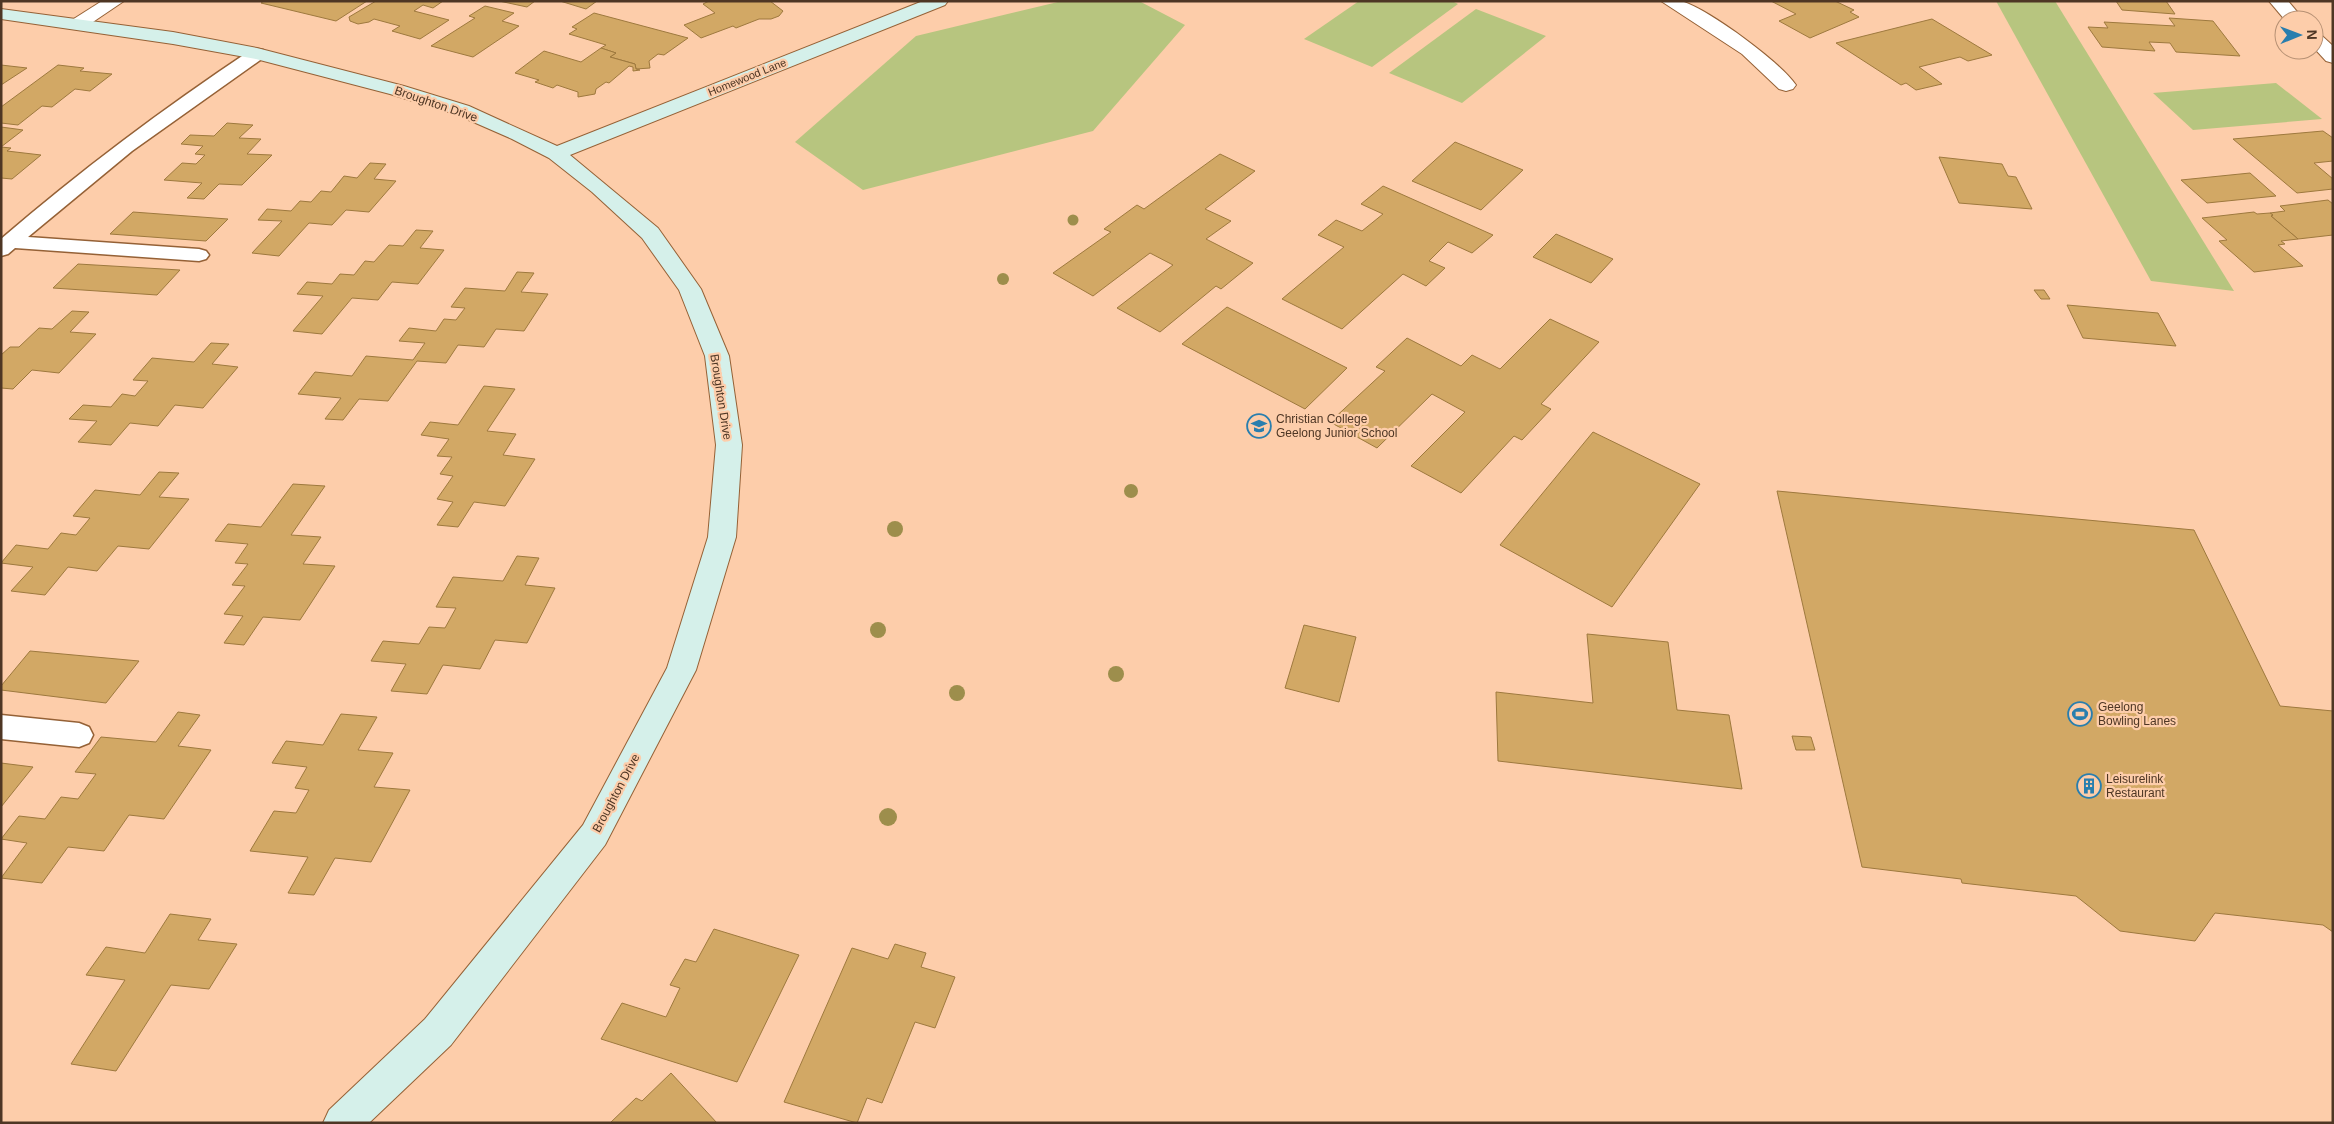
<svg xmlns="http://www.w3.org/2000/svg" width="2334" height="1124" font-family="Arial,sans-serif">
<style>
.green{fill:#b7c57f}
.building{fill:#d2a865;stroke:#9e793e}
.lines{fill:none;stroke-linecap:round;stroke-linejoin:round}
.lane-casing{stroke:#956136;stroke-width:3}
.street-casing{stroke:#956136;stroke-width:2}
.secondary-casing{stroke:#956136;stroke-width:2}
.lane{fill:#fff;fill-rule:evenodd}
.street{fill:#fff;fill-rule:evenodd}
.secondary{fill:#d5f0ea;fill-rule:evenodd}
.tree{fill:#9d8e4c}
.labels{text-anchor:middle;dominant-baseline:central;stroke-width:4.5;stroke-linejoin:round;paint-order:stroke}
.far-street-label{font-size:11px;fill:#4e3624;stroke:#fdcdaa}
.street-label{font-size:12px;fill:#4e3624;stroke:#fdcdaa}
.poi-label{font-size:12px;fill:#4e3624;stroke:#fdcdaa;text-anchor:start}
</style>
<rect width="100%" height="100%" fill="#fdcdaa"/>
<g class="green">
<path d="M1062,1H1139L1185,25L1093,131L863,190L795,142L916,36Z"/>
<path d="M1359,1H1452L1458,4L1372,67L1304,39Z"/>
<path d="M1996,1H2055L2234,291L2151,281Z"/>
<path d="M1476,9L1546,36L1462,103L1389,73Z"/>
<path d="M2276,83L2322,119L2193,130L2153,93Z"/>
</g>
<g class="building">
<path d="M264,1H367L336,21L261,3Z"/>
<path d="M376,1H443L433,8L423,5L414,11L449,20L420,39L392,31L400,26L374,19L369,22L358,24L350,21L349,17Z"/>
<path d="M499,1H535L527,7Z"/>
<path d="M560,1H597L586,9Z"/>
<path d="M709,1H770L783,11L779,16L771,19H759L736,28L733,26L701,38L684,25L715,13L703,4Z"/>
<path d="M1771,1H1835L1854,10L1850,12L1859,17L1810,38L1779,21L1796,14Z"/>
<path d="M2116,1H2166L2175,14L2122,10Z"/>
<path d="M485,6L514,13L502,21L519,26L473,57L431,46L475,18L469,16Z"/>
<path d="M594,13L688,38L664,55L658,54L649,61L650,68L636,69L635,64L610,57L616,53L601,48L606,45L569,34L577,29L572,27Z"/>
<path d="M2169,18L2213,21L2240,56L2176,52L2170,43L2149,42L2155,51L2102,47L2088,27L2108,28L2104,22L2175,26Z"/>
<path d="M1932,19L1992,55L1968,61L1960,57L1919,67L1942,84L1916,90L1906,83L1901,85L1836,43Z"/>
<path d="M601,48L616,53L610,57L635,64L636,69L640,70L633,71V67L629,66L609,83L606,82L596,89L595,94L578,97V92L557,85L553,88L535,82L539,80L515,73L544,51L581,62Z"/>
<path d="M1,65L27,68L1,85Z"/>
<path d="M58,65L84,68L80,71L112,74L90,91L75,89L52,107L42,106L18,125L1,123V107Z"/>
<path d="M227,123L253,125L239,138L261,139L247,154L272,155L242,185L219,184L204,199L187,198L202,183L164,180L182,163L196,164L205,155L195,154L203,146L181,144L190,135L214,136Z"/>
<path d="M1,127L16,129L23,130L1,147Z"/>
<path d="M2323,131L2333,138V161L2314,163L2333,179V189L2297,193L2233,139Z"/>
<path d="M1455,142L1523,170L1481,210L1412,181Z"/>
<path d="M1,147L11,148L7,151L41,155L12,179L1,178Z"/>
<path d="M1220,154L1255,171L1205,209L1231,221L1206,239L1253,263L1221,289L1216,286L1160,332L1117,308L1173,265L1150,253L1093,296L1053,273L1111,232L1104,229L1137,205L1144,209Z"/>
<path d="M1939,157L2002,164L2008,176L2016,177L2032,209L1959,203Z"/>
<path d="M370,163L386,164L374,179L396,181L369,212L346,210L332,225L309,223L279,256L252,253L282,221L258,220L267,209L291,211L300,201L311,202L321,191L331,192L344,176L357,178Z"/>
<path d="M2250,173L2276,196L2207,203L2181,180Z"/>
<path d="M1383,186L1493,235L1472,253L1448,242L1429,261L1445,268L1426,286L1403,274L1342,329L1282,299L1344,247L1318,235L1336,220L1362,231L1383,214L1361,204Z"/>
<path d="M2328,200L2333,204V235L2298,239L2271,216L2273,215L2270,213L2285,211L2280,206Z"/>
<path d="M133,212L228,219L206,241L110,234Z"/>
<path d="M2254,212L2257,214L2270,213L2273,215L2271,216L2298,239L2281,241L2285,244L2278,245L2303,266L2254,272L2219,241L2227,240L2202,218Z"/>
<path d="M416,230L433,231L420,248L444,250L418,284L392,282L378,300L352,298L322,334L293,331L323,296L297,294L307,282L332,284L340,274L354,275L365,261L374,262L389,245L403,246Z"/>
<path d="M1556,234L1613,259L1591,283L1533,257Z"/>
<path d="M78,264L180,270L157,295L53,288Z"/>
<path d="M517,272L534,273L521,292L548,294L524,331L496,329L484,347L458,345L446,363L417,361L388,401L359,399L343,420L325,419L341,398L298,394L315,372L352,376L366,356L413,360L425,343L399,341L409,328L436,331L444,319L456,320L465,308L451,307L465,288L505,291Z"/>
<path d="M2034,290H2044L2050,299H2041Z"/>
<path d="M2067,305L2158,313L2176,346L2083,338Z"/>
<path d="M1227,307L1347,368L1305,409L1182,344Z"/>
<path d="M72,311L89,312L70,332L96,334L59,373L32,370L13,389L1,388V355L10,347H19L39,328L52,329Z"/>
<path d="M1550,319L1599,342L1541,404L1551,409L1522,440L1514,436L1461,493L1411,466L1465,412L1432,394L1377,448L1330,422L1385,371L1376,367L1407,338L1461,366L1472,355L1500,369Z"/>
<path d="M211,343L229,344L212,364L238,367L203,408L175,405L158,426L130,423L111,445L78,442L97,421L69,419L83,405L111,407L122,394L135,396L148,381L133,380L152,358L194,362Z"/>
<path d="M484,386L515,389L487,431L516,434L503,455L535,459L505,506L474,502L458,527L437,525L453,502L437,499L453,476L440,474L452,457L437,456L449,439L421,435L430,422L458,425Z"/>
<path d="M1593,432L1700,484L1612,607L1500,545Z"/>
<path d="M159,472L179,473L159,497L189,499L149,549L118,546L97,571L68,567L45,595L11,591L33,567L1,563L16,545L48,549L61,533L76,535L90,518L73,516L95,490L140,495Z"/>
<path d="M293,484L325,486L291,535L321,537L303,564L335,566L300,620L263,617L244,645L224,643L243,616L224,614L245,586L232,585L248,564L235,563L248,544L215,541L228,524L261,527Z"/>
<path d="M1777,491L2194,530L2280,706L2333,711V932L2323,925L2215,913L2195,941L2120,931L2076,896L1962,883L1961,879L1862,867Z"/>
<path d="M517,556L539,558L525,585L555,588L527,643L495,640L480,669L443,665L427,694L391,691L406,664L371,661L383,641L419,644L429,627L445,628L456,608L436,607L453,577L503,581Z"/>
<path d="M1304,625L1356,637L1339,702L1285,688Z"/>
<path d="M1587,634L1668,642L1677,710L1729,715L1742,789L1498,761L1496,692L1593,703Z"/>
<path d="M30,651L139,661L106,703L1,690V686Z"/>
<path d="M178,712L200,715L178,746L211,750L164,819L129,815L104,851L68,847L42,883L1,878L27,843L1,839L19,816L45,819L61,797L78,799L96,774L75,772L101,737L156,742Z"/>
<path d="M341,714L377,717L358,750L393,753L374,787L410,790L371,862L335,858L314,895L288,893L308,857L250,851L274,811L296,813L309,790L295,788L307,767L272,763L286,741L323,745Z"/>
<path d="M1792,736L1811,737L1815,750H1796Z"/>
<path d="M1,763L33,767L1,807Z"/>
<path d="M170,914L211,919L198,940L237,944L209,989L171,985L116,1071L71,1064L125,980L86,975L106,947L145,953Z"/>
<path d="M714,929L799,955L737,1082L601,1039L622,1003L666,1017L680,988L670,985L685,959L696,962Z"/>
<path d="M895,944L926,953L921,967L955,977L935,1028L915,1022L882,1103L867,1098L857,1123L784,1102L852,948L888,959Z"/>
<path d="M671,1073L717,1123H610L636,1098L642,1101Z"/>
</g>
<g class="lines">
<g class="lane-casing">
<g id="lane">
<path d="M257,49L263,50L265,54L263,58L132,151L28,237L199,249L206,251L209,255L206,259L199,261L15,248L8,254L1,256V239C80,171 164,108 251,50Z"/>
<path d="M1,715L79,723L89,727L93,735L89,743L79,747L1,739Z"/>
</g>
</g>
<g class="street-casing">
<g id="street">
<path d="M102,1H124L84,28H72L69,24L72,20Z"/>
<path d="M1661,1C1668,1 1678,0 1684,2C1712,12 1779,61 1796,85L1793,89L1786,91L1779,89L1742,54Z"/>
<path d="M2269,1H2288L2304,20H2285Z"/>
<path d="M2314,32L2320,34L2333,46V63L2326,61L2314,48Z"/>
</g>
</g>
<g class="secondary-casing">
<path id="secondary" d="M923,1H948L945,5L570,155L658,228L701,289L729,356L742,445L736,537L696,670L605,845L451,1045L369,1123H323L329,1110L425,1019L583,825L667,668L708,537L716,445L705,356L679,290L642,238L592,192L549,158L512,139L455,114L390,94L256,59L173,44L1,19V9L173,32L257,48L404,86L469,106L557,146Z"/>
</g>
<use href="#lane" class="lane"/>
<use href="#street" class="street"/>
<use href="#secondary" class="secondary"/>
</g>
<g class="tree">
<circle cx="1073" cy="220" r="5.5"/>
<circle cx="1003" cy="279" r="6"/>
<circle cx="1131" cy="491" r="7"/>
<circle cx="895" cy="529" r="8"/>
<circle cx="878" cy="630" r="8"/>
<circle cx="1116" cy="674" r="8"/>
<circle cx="957" cy="693" r="8"/>
<circle cx="888" cy="817" r="9"/>
</g>
<defs>
<g id="school-ring" transform="scale(1.25)"><circle r="9.5" fill="#fdcdaa" stroke="#297eae" stroke-width="1.5"/><path d="M0-5L7-2L0 1L-7-2ZM-4 1L0 2.5L4 1V4Q0 6-4 4Z" fill="#297eae"/></g>
<g id="stadium-ring" transform="scale(1.25)"><circle r="9.5" fill="#fdcdaa" stroke="#297eae" stroke-width="1.5"/><path d="M0-5a6.5 5 0 1 0 0 10a6.5 5 0 1 0 0-10ZM-3.5-1.8h7v3.6h-7Z" fill="#297eae"/></g>
<g id="building-ring" transform="scale(1.25)"><circle r="9.5" fill="#fdcdaa" stroke="#297eae" stroke-width="1.5"/><path d="M-4-6H4V6H1V3H-1V6H-4ZM-2.5-4.3h1.7v1.8h-1.7ZM.8-4.3h1.7v1.8H.8ZM-2.5-1h1.7V.8h-1.7ZM.8-1h1.7V.8H.8Z" fill="#297eae"/></g>
</defs>
<g fill-rule="evenodd">
<use href="#school-ring" x="1259" y="426"/>
<use href="#stadium-ring" x="2080" y="714"/>
<use href="#building-ring" x="2089" y="786"/>
</g>
<g class="labels">
<g class="far-street-label">
<text transform="translate(747 77) rotate(-22)">Homewood Lane</text>
</g>
<g class="street-label">
<text transform="translate(436 104) rotate(19)">Broughton Drive</text>
<text transform="translate(721 397) rotate(81)">Broughton Drive</text>
<text transform="translate(616 793) rotate(-62)">Broughton Drive</text>
</g>
<g class="poi-label">
<text x="1276" y="419">Christian College<tspan x="1276" dy="14">Geelong Junior School</tspan></text>
<text x="2098" y="707">Geelong<tspan x="2098" dy="14">Bowling Lanes</tspan></text>
<text x="2106" y="779">Leisurelink<tspan x="2106" dy="14">Restaurant</tspan></text>
</g>
</g>
<rect width="2334" height="1124" fill="none" stroke="#4e3624" stroke-width="5"/>
<g transform="translate(2299 35) rotate(89)"><circle r="24" fill="#fdcdaa" stroke="#b79174"/>
<path d="M0-4L9 19L0 12L-9 19Z" fill="#297eae"/>
<text y="-8" font-size="14" font-weight="bold" text-anchor="middle" fill="#4e3624">N</text>
</g>
</svg>
